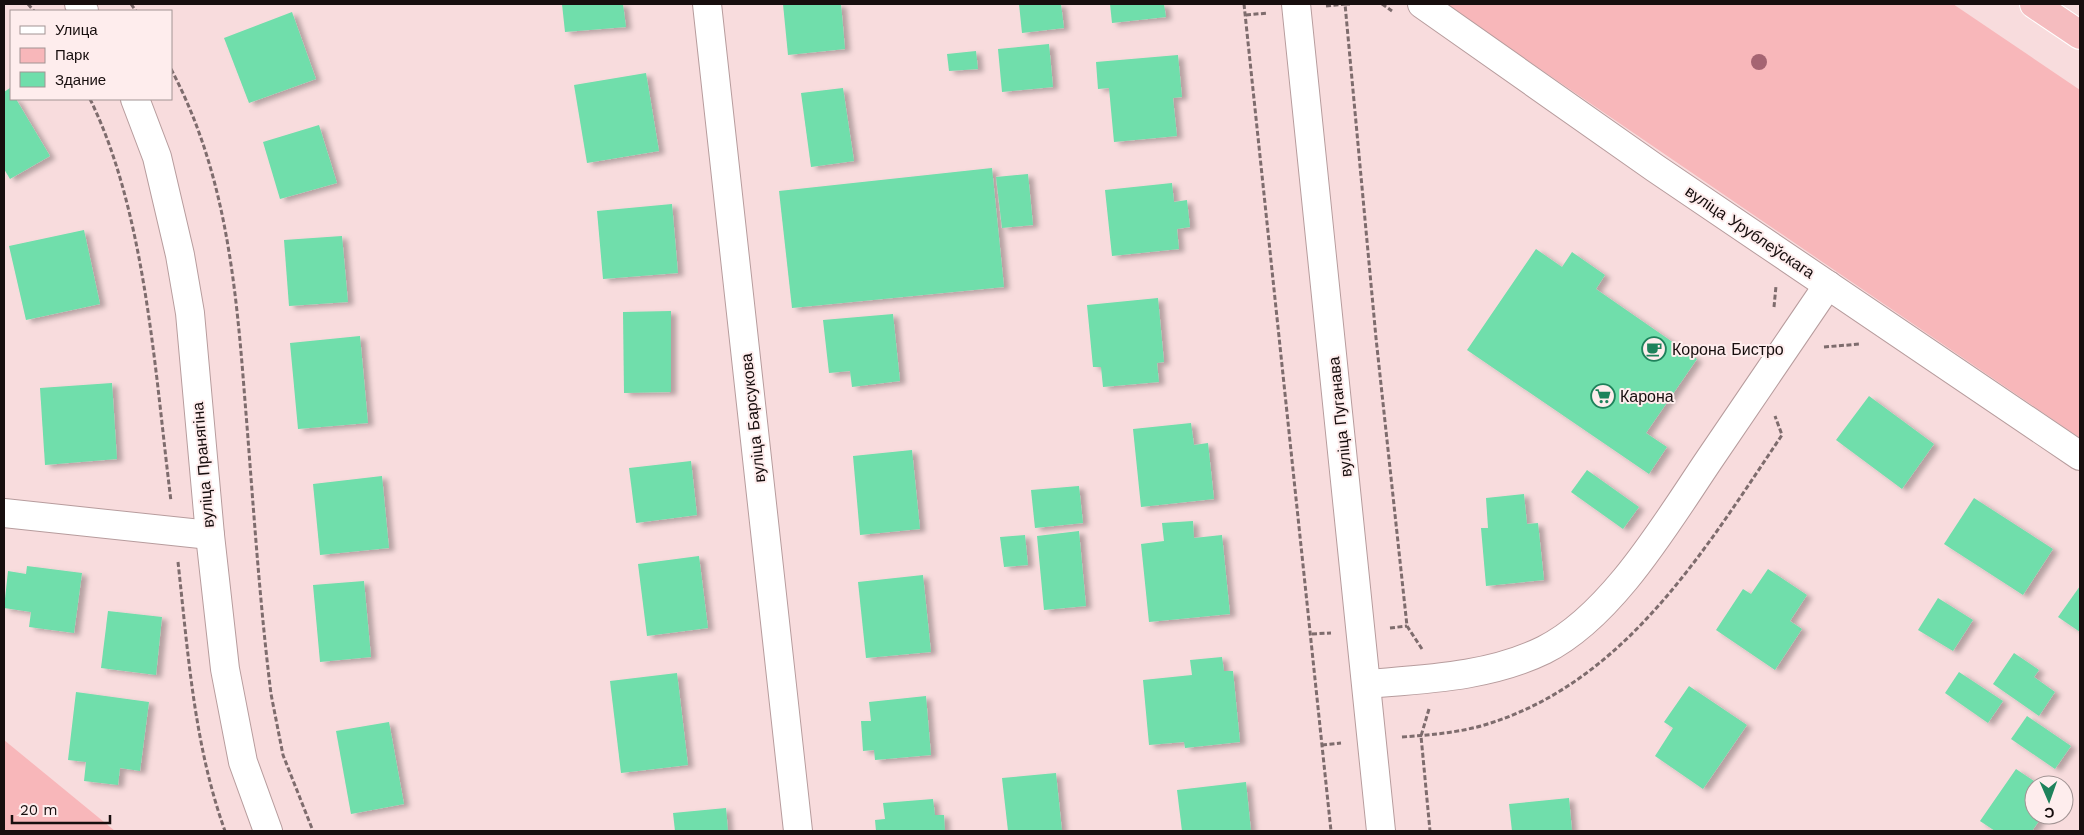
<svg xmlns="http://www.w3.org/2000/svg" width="2084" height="835" font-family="'Work Sans',sans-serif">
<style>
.green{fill:#f8b7ba}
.building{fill:#6fdeab;filter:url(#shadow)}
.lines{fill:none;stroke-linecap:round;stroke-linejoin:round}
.street-casing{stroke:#b79c9d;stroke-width:30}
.highway-casing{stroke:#fff;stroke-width:30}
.path{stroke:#7e6c6d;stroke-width:3;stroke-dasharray:5 2.5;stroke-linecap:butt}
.street{stroke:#fff;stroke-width:28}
.highway{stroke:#f5bcbf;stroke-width:28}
.tree{fill:#a56472}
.labels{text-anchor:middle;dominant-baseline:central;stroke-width:4;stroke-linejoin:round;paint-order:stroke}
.street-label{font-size:16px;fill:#170e0e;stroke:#feeded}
.poi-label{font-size:16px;fill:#170e0e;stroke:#feeded;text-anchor:start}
</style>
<defs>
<filter id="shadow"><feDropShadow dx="5.5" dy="3" stdDeviation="2.5" flood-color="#0004"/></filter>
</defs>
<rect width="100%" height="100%" fill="#f8dcdd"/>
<g class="green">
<path d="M1445,4H1953L2080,90V438Z"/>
<path d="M4,740L115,831H4Z"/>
</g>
<g class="building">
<path d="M562,4H623L626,27L565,32Z"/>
<path d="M783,4H841L845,49L788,55Z"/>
<path d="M1019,4H1061L1064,28L1022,33Z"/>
<path d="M1110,4H1164L1166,17L1112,23Z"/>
<path d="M292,12L316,79L249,103L224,38Z"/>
<path d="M1049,44L1053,87L1002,92L998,49Z"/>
<path d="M976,51L978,69L949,71L947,54Z"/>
<path d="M1178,55L1182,97L1173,98L1177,136L1114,142L1109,88L1098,89L1096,62Z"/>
<path d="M646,73L659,151L587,163L574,85Z"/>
<path d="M10,88L11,99H16L50,156L10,179L4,169V92Z"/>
<path d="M843,88L854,161L811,167L801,93Z"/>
<path d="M319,125L337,183L280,199L263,142Z"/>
<path d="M992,168L1004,287L792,308L779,191Z"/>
<path d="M1028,174L1033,225L1002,228L996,177Z"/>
<path d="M1172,183L1174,202L1187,200L1190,227L1177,229L1179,249L1112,256L1105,190Z"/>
<path d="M672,204L678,273L603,279L597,211Z"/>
<path d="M84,230L100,304L26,320L9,246Z"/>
<path d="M342,236L348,302L289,306L284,240Z"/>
<path d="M1536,249L1562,267L1572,252L1605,275L1596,289L1697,359L1646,433L1667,447L1649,474L1467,350Z"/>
<path d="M1158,298L1164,362L1157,363L1159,382L1103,387L1101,367H1093L1087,305Z"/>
<path d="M671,311V392L624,393L623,312Z"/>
<path d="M893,314L900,381L852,387L850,371L829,373L823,320Z"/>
<path d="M360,336L368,423L298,429L290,343Z"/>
<path d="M112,383L117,459L45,465L40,388Z"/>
<path d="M1869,396L1934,444L1902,489L1836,440Z"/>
<path d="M1191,423L1194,445L1208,443L1214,499L1141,507L1133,429Z"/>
<path d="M912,450L920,529L860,535L853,456Z"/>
<path d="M691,461L697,515L636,523L629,468Z"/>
<path d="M1587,470L1639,507L1623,529L1571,492Z"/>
<path d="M382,476L389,548L320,555L313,484Z"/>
<path d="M1079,486L1083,523L1035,528L1031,490Z"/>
<path d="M1524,494L1527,524L1538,523L1544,580L1486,586L1481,528H1488L1486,498Z"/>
<path d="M1974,498L2053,549L2023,595L1944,544Z"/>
<path d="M1193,521L1194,538L1222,535L1230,614L1149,622L1141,544L1164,541L1162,523Z"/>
<path d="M1079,531L1086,606L1044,610L1037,536Z"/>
<path d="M1025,535L1028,565L1004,567L1000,537Z"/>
<path d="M699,556L708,628L647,636L638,564Z"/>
<path d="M27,566L82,573L74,633L29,627L31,612L4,608L8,571L26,574Z"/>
<path d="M1768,569L1807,595L1790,621L1802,629L1775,670L1716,630L1743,589L1751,594Z"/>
<path d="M923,575L931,652L866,658L858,582Z"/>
<path d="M364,581L371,657L320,662L313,585Z"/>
<path d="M2080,586V632L2058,617Z"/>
<path d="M1938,598L1973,620L1953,651L1918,630Z"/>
<path d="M108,611L162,617L156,675L101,668Z"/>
<path d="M2014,653L2039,670L2034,677L2055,692L2039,716L1993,684Z"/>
<path d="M1222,657L1224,671H1233L1240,742L1185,748L1184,742L1149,745L1143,680L1192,675L1190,660Z"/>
<path d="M1959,672L2003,701L1988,723L1945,693Z"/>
<path d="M677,673L688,765L621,773L610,681Z"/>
<path d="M1689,686L1747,725L1703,789L1655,756L1673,728L1664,722Z"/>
<path d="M76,692L149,702L140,771L120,768L118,785L84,781L86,762L68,760Z"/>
<path d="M926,696L931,755L875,760L874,750L863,751L861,721H871L869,702Z"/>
<path d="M2027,716L2071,746L2055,769L2011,739Z"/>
<path d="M389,722L404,804L351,814L336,731Z"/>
<path d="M2016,769L2040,785H2034V815H2043L2032,831H1995L1980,821Z"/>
<path d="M1056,773L1062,831H1008L1002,778Z"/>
<path d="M1246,782L1251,831H1182L1177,790Z"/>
<path d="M1569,798L1572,831H1512L1509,804Z"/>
<path d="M933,799L935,815H944L945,831H876L875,820L885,819L883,803Z"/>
<path d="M726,808L728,831H675L673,813Z"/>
</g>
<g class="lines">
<g class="street-casing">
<g id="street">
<path d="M79,4L84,11"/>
<path d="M707,4L798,831"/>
<path d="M1296,4L1381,831"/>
<path d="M1422,4L1655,168L2080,456"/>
<path d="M135,99L157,157L180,255L190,313L210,535L225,669L243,762L268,831"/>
<path d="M4,513L210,535"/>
<path d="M1367,684C1426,679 1489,677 1544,650C1612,616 1667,522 1709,460C1749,402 1788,343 1828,285"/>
</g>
</g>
<g class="highway-casing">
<path id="highway" d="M2034,4L2080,35"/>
</g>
<g class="path">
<path d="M28,4L34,11"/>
<path d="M131,4L136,11"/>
<path d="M1244,4L1331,831"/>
<path d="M1350,4H1345L1376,338L1407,626L1422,649"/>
<path d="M1382,4L1392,11"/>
<path d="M1326,6L1345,4"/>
<path d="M1246,15L1268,13"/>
<path d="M171,69C226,173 236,285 245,401C253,499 259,597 271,694L283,755L313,831"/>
<path d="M90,99C146,213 155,374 171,501"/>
<path d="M1774,307L1776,286"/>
<path d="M1824,347L1860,344"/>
<path d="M178,562C188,652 194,745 225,831"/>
<path d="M1390,628L1407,626"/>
<path d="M1312,634L1331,633"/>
<path d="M1429,709L1421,736L1430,831"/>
<path d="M1402,737C1429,735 1455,733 1481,726C1624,685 1704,551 1782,435L1775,416"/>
<path d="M1322,745L1341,743"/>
</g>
<use href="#street" class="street"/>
<use href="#highway" class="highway"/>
</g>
<circle class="tree" cx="1759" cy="62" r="8"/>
<defs>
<g id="cafe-ring" transform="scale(1.25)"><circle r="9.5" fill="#feeded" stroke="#1e825b" stroke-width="1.5"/><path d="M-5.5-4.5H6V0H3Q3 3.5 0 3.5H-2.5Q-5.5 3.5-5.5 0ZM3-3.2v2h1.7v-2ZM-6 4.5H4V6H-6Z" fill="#1e825b"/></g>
<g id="supermarket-ring" transform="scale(1.25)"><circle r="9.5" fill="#feeded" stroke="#1e825b" stroke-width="1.5"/><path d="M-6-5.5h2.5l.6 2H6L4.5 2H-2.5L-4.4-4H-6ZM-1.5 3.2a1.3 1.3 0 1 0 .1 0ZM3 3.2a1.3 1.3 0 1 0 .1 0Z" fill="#1e825b"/></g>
</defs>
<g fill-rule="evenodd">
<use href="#cafe-ring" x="1654" y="349"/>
<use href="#supermarket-ring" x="1603" y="396"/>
</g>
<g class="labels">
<g class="street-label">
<text transform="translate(1750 232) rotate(34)">вуліца Урублеўскага</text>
<text transform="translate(1340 417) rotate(-96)">вуліца Пуганава</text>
<text transform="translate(753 418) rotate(-96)">вуліца Барсукова</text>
<text transform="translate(203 465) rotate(-95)">вуліца Пранягіна</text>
</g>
<g class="poi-label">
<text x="1672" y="349">Корона Бистро</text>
<text x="1620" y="396">Карона</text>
</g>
</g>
<rect width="2084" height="835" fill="none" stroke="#170e0e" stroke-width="10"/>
<rect x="10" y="10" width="162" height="90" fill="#feeded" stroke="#a29494"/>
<rect x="20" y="26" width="25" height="8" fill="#ffffff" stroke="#a29494"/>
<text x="55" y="35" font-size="15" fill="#170e0e">Улица</text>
<rect x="20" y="48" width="25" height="15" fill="#f8b7ba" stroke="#a29494"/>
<text x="55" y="60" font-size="15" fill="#170e0e">Парк</text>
<rect x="20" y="72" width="25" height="15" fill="#6fdeab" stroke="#a29494"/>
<text x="55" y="85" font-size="15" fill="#170e0e">Здание</text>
<g transform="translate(2049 800) rotate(178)"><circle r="24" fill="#feeded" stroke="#a29494"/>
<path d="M0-4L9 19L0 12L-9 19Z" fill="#1e825b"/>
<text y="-8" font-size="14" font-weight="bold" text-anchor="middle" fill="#170e0e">С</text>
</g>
<path d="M12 815v8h98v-8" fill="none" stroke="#170e0e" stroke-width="2.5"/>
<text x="20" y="815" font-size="15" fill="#170e0e" stroke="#feeded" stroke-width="4" paint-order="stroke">20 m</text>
</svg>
